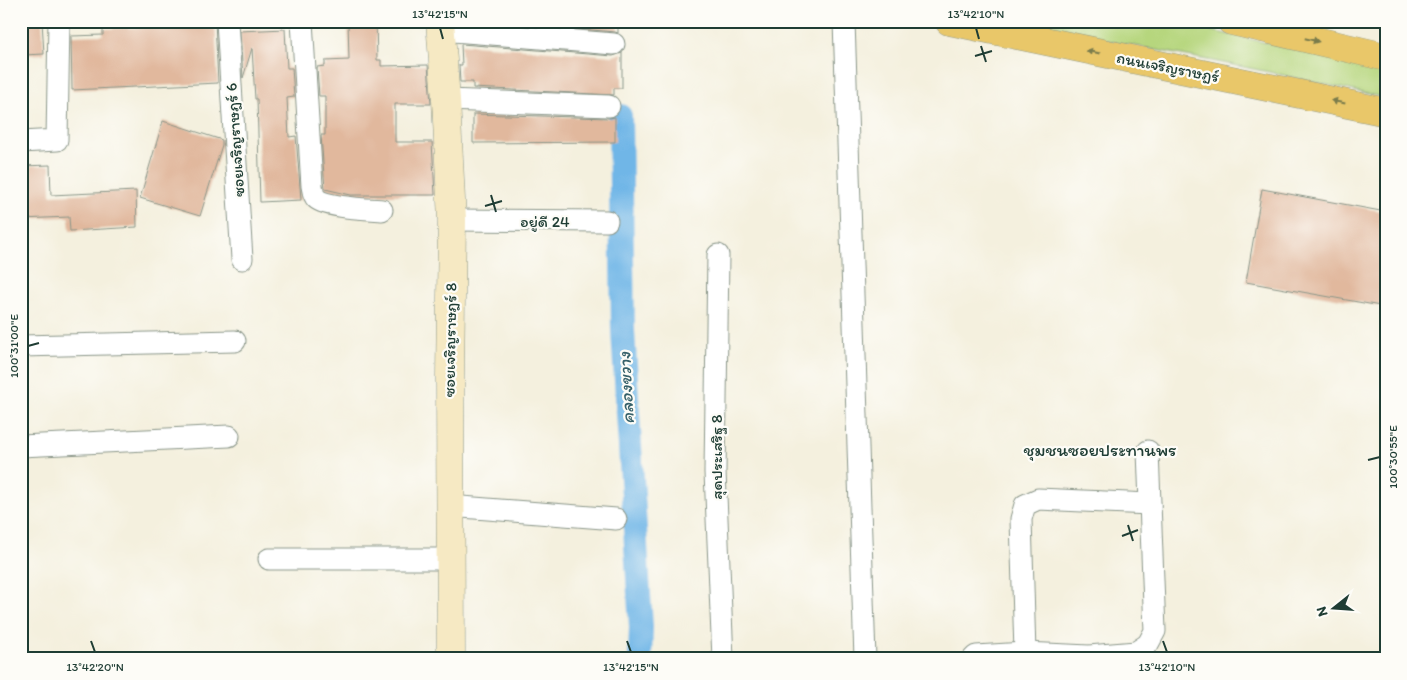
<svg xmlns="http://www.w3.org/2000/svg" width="1407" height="680" font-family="Itim,'Playpen Sans Thai',sans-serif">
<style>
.green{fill:#b6d67d;stroke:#6a8a58}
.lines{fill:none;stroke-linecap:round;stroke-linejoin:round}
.canal{stroke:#70b6e7;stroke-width:24}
.building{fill:#e1b89d}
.street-casing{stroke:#8a9689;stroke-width:23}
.secondary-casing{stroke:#8a9689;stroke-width:29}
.primary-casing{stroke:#8a9689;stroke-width:29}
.street{stroke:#fff;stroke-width:21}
.secondary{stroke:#f6e9c3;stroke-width:28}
.primary{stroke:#e9c769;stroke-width:28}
.oneway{fill:#7a7b4c}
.ticks{fill:none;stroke:#1f3d34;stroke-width:2}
.labels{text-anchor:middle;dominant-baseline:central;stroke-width:4.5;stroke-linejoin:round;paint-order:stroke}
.street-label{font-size:16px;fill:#1f3d34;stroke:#fdfcf7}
.water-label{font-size:18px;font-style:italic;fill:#37616a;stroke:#fdfcf7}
.neighbourhood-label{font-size:18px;fill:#1f3d34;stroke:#fdfcf7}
.neatline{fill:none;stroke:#1f3d34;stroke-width:2}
.ticks-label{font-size:12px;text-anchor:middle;fill:#1f3d34}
</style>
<rect width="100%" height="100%" fill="#fdfcf7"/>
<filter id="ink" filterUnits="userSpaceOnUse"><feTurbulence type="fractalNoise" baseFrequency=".02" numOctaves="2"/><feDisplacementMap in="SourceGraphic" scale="10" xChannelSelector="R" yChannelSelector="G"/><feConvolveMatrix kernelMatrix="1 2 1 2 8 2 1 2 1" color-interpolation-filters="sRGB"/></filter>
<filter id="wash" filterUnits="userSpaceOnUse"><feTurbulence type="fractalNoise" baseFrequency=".0096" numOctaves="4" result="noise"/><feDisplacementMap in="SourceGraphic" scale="20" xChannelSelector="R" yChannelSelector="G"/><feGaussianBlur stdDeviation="1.12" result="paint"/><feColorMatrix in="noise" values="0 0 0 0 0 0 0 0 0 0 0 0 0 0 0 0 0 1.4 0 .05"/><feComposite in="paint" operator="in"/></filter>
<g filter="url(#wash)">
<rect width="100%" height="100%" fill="#f4f0de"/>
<path class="green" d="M1007,21H1167L1386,69V98L1269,72Z"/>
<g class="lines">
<path class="canal" d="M620,116L623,331L641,627L640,659"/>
</g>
<g id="blocks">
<g class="building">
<path d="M21,21H42L44,54L23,55Z"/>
<path d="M200,21H215L218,83L72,90L71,36L103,35V29L176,26V24L200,23Z"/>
<path d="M348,21H376L377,60H381V66L428,65L431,104H395V142H432L435,195H351L325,189L321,135H325V96H319L317,67L325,66V61L349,60Z"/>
<path d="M488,21H618V33L615,32Z"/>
<path d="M285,29L287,68H292L294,97L287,98L289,137L296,136L301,200L260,202L257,99H255L252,48L243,78L240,31Z"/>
<path d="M461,44L613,56L622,53V88H614V95L473,88V82H460L459,65H462Z"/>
<path d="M473,114L609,118L615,117V142L473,143Z"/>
<path d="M163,121L222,140V145L200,216L140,198Z"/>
<path d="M50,165L51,195L136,191L137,227L70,231L69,217L21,219V166Z"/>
<path d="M1262,189L1386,212V307L1246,282Z"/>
</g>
</g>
</g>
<g filter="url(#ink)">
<use href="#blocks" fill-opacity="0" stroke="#8a9689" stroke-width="1"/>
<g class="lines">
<g class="street-casing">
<g id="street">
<path d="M227,21L242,259"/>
<path d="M302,21L312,186C313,190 313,195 316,198C322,207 370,209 382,210"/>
<path d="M844,21L865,659"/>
<path d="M441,30L614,44"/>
<path d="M446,100L609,106"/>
<path d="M21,142L57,140L59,21"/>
<path d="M452,220L607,221"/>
<path d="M718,255L715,472L723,659"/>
<path d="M21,346L235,341"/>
<path d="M21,446L229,436"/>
<path d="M449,506L616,519"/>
<path d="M269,559H450"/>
<path d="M1025,653L1021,519L1025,505L1038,499L1150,504"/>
<path d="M973,659L976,656L1025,653L1089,656L1136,652L1148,644L1155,631L1148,451"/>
</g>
</g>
<g class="secondary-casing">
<path id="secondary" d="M440,21L446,100L452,220L450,377L451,659"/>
</g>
<g class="primary-casing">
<g id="primary">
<path d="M949,21L1386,112"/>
<path d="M1231,21L1386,57"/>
</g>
</g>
<use href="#street" class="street"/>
<use href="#secondary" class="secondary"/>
<use href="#primary" class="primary"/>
</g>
<defs><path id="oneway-solid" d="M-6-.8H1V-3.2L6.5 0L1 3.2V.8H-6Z" transform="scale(1.25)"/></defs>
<g class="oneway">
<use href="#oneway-solid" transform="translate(1312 40) rotate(14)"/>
<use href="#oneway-solid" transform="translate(1093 52) rotate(-169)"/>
<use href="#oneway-solid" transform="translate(1338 102) rotate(-168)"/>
</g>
</g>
<path class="ticks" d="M440,28L443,39M976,28L979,39M981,46L986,62M975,56L992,51M491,195L496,212M485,206L502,201M28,346L39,343M1368,460L1380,457M1128,525L1133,541M1122,536L1138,530M91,641L95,652M627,641L631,652M1163,641L1167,652"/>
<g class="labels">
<g class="street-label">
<text transform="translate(1168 67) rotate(11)">ถนนเจริญราษฎร์</text>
<text transform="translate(235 140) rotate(-94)">ซอยเจริญราษฎร์ 6</text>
<text x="545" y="221">อยู่ดี 24</text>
<text transform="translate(450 340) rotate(-89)">ซอยเจริญราษฎร์ 8</text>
<text transform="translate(716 457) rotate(-90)">สุดประเสริฐ 8</text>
</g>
<g class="water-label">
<text transform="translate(626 388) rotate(-93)">คลองขวาง</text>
</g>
<g class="neighbourhood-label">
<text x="1100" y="450">ชุมชนซอยประทานพร</text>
</g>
</g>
<rect width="1407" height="680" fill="none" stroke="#fdfcf7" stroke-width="55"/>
<g transform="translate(1334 608) rotate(253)" stroke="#fdfcf7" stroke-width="4" paint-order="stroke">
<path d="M0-4L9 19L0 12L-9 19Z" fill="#1f3d34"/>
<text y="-8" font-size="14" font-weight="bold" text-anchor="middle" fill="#1f3d34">N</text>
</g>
<rect x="28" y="28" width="1352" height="624" class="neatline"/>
<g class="ticks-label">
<text x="440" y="18">13°42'15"N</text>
<text x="976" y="18">13°42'10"N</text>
<text transform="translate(14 346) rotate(-90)" y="4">100°31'00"E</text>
<text transform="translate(1393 457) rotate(-90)" y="4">100°30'55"E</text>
<text x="95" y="671">13°42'20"N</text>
<text x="631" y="671">13°42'15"N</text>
<text x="1167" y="671">13°42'10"N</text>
</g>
</svg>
